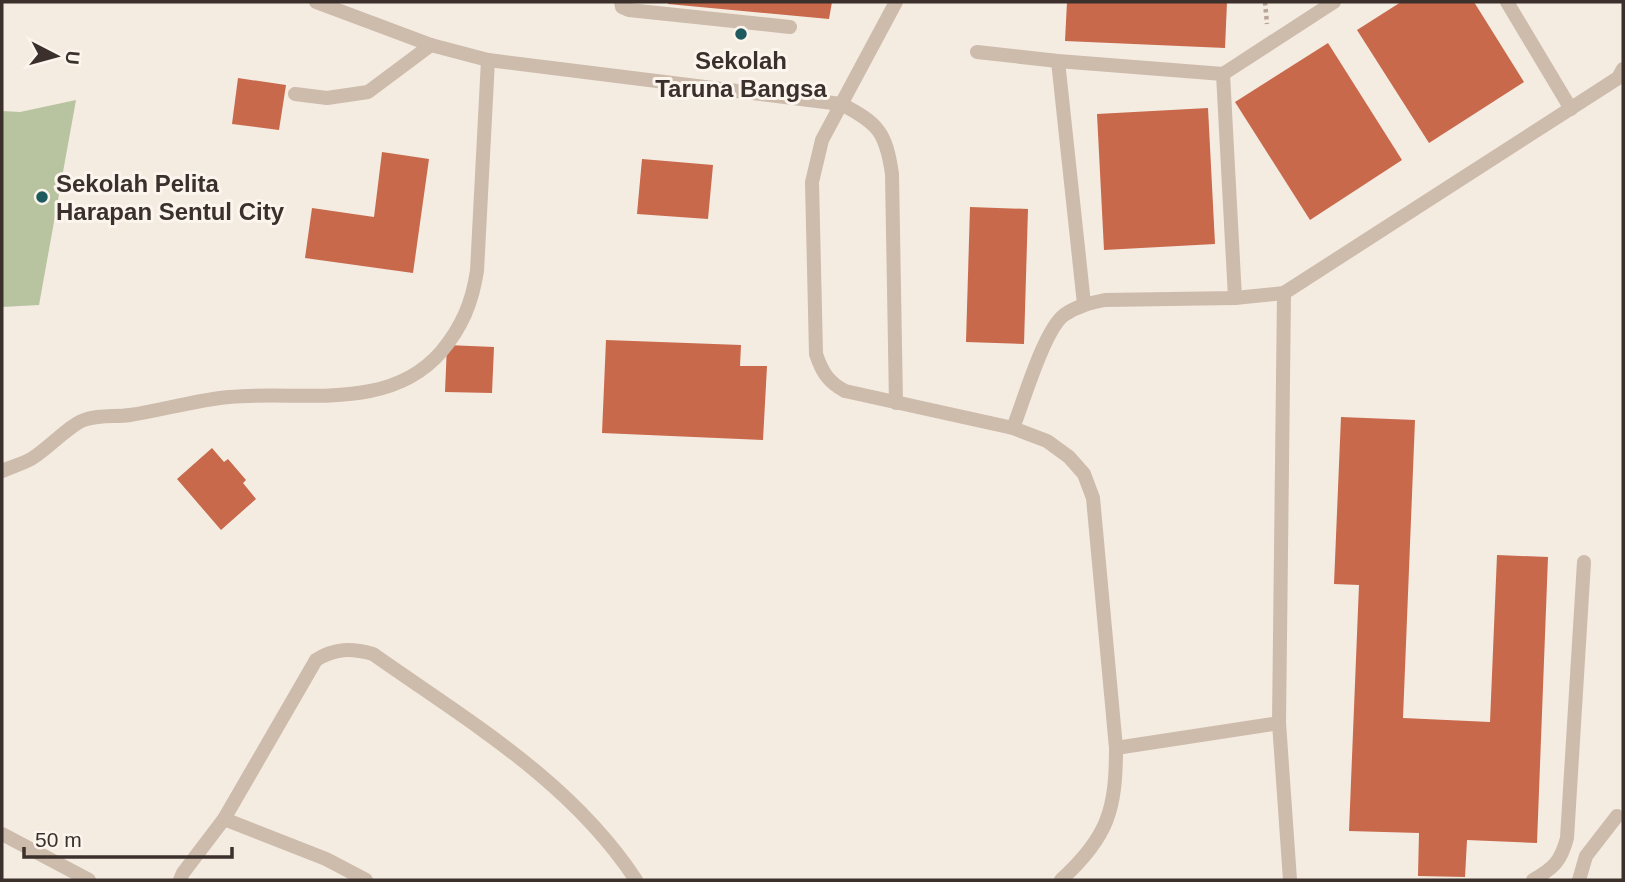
<svg xmlns="http://www.w3.org/2000/svg" width="1625" height="882" font-family="Arial,sans-serif">
<style>
.green{fill:#b8c4a0}
.building{fill:#c8694b}
.lines{fill:none;stroke-linecap:round;stroke-linejoin:round}
.path{stroke:#b9a596;stroke-width:4.5;stroke-dasharray:3.5 3.5;stroke-linecap:butt}
.lane{stroke:#cdbbac;stroke-width:14}
.poi-dot{fill:#1f5a5e;stroke:#fbf5ee;stroke-width:2.5}
.labels{text-anchor:middle;dominant-baseline:central;stroke-width:6;stroke-linejoin:round;paint-order:stroke}
.poi-label{font-size:24px;font-weight:bold;fill:#3b302b;stroke:#fbf5ee}
</style>
<rect width="100%" height="100%" fill="#f4ebe1"/>
<path class="green" d="M76,100L39,305L2,307V111L20,112Z"/>
<g class="building">
<path d="M668,2H832L829,19L668,4Z"/>
<path d="M1067,2H1227L1225,48L1065,41Z"/>
<path d="M1401,2H1474L1524,82L1429,143L1357,30Z"/>
<path d="M1328,43L1402,160L1310,220L1235,102Z"/>
<path d="M238,78L286,85L279,130L232,124Z"/>
<path d="M1208,108L1215,244L1104,250L1097,114Z"/>
<path d="M382,152L429,159L413,273L305,258L312,208L374,217Z"/>
<path d="M642,159L713,165L708,219L637,214Z"/>
<path d="M970,207L1028,209L1024,344L966,342Z"/>
<path d="M606,340L741,345L740,366H767L763,440L602,433Z"/>
<path d="M447,345L494,347L492,393L445,392Z"/>
<path d="M1341,417L1415,420L1403,718L1490,722L1497,555L1548,557L1537,843L1467,840L1465,877L1418,876L1419,833L1349,831L1359,585L1334,584Z"/>
<path d="M212,448L224,462L228,459L246,480L243,483L256,499L221,530L177,479Z"/>
</g>
<g class="lines">
<path class="path" d="M1265,2L1267,24"/>
<g class="lane">
<path d="M316,2L431,45L488,60L841,104C878,123 886,132 892,174L896,403"/>
<path d="M621,2L622,7L629,10L790,27"/>
<path d="M896,2L822,140L812,182L816,354C822,372 828,382 845,391L1013,428L1047,441L1069,457L1084,474L1093,498L1116,748C1116,810 1108,837 1061,880"/>
<path d="M1507,2L1571,109"/>
<path d="M977,52L1058,61L1223,74L1334,2"/>
<path d="M1058,61L1084,304"/>
<path d="M1223,74L1235,298"/>
<path d="M295,94L327,98L368,92L431,45"/>
<path d="M1284,293L1279,723L1290,880"/>
<path d="M1013,428C1023,403 1044,330 1064,315C1077,306 1090,303 1105,300L1235,298L1284,293L1618,78L1623,69"/>
<path d="M2,471C11,467 22,464 31,459C47,450 72,422 87,419C101,415 116,417 130,415C163,410 196,400 229,397C300,390 388,413 441,352C462,327 472,303 477,271L488,60"/>
<path d="M1116,748L1279,723"/>
<path d="M224,819L326,859L366,880"/>
<path d="M2,834L89,880"/>
<path d="M180,880L183,873L224,819L316,660C335,648 351,648 373,654C468,721 571,781 636,880"/>
<path d="M1533,880C1554,868 1561,861 1567,838L1584,562"/>
<path d="M1579,880L1586,856L1617,816"/>
</g>
</g>
<g class="poi-dot">
<circle cx="741" cy="34" r="7"/>
<circle cx="42" cy="197" r="7"/>
</g>
<g class="labels">
<g class="poi-label">
<text x="741" y="60">Sekolah<tspan x="741" dy="28">Taruna Bangsa</tspan></text>
<text x="56" y="183" text-anchor="start">Sekolah Pelita<tspan x="56" dy="28">Harapan Sentul City</tspan></text>
</g>
</g>
<rect width="1625" height="882" fill="none" stroke="#3b302b" stroke-width="7"/>
<g transform="translate(56 56) rotate(96)" stroke="#fbf5ee" stroke-width="5" paint-order="stroke">
<path d="M0-5L12 26L0 18L-12 26Z" fill="#3b302b"/>
<text y="-10" font-size="19" font-weight="bold" text-anchor="middle" fill="#3b302b">U</text>
</g>
<path d="M24 847v10h208v-10" fill="none" stroke="#3b302b" stroke-width="3.5"/>
<text x="35" y="847" font-size="21" fill="#3b302b" stroke="#fbf5ee" stroke-width="5" paint-order="stroke">50 m</text>
</svg>
